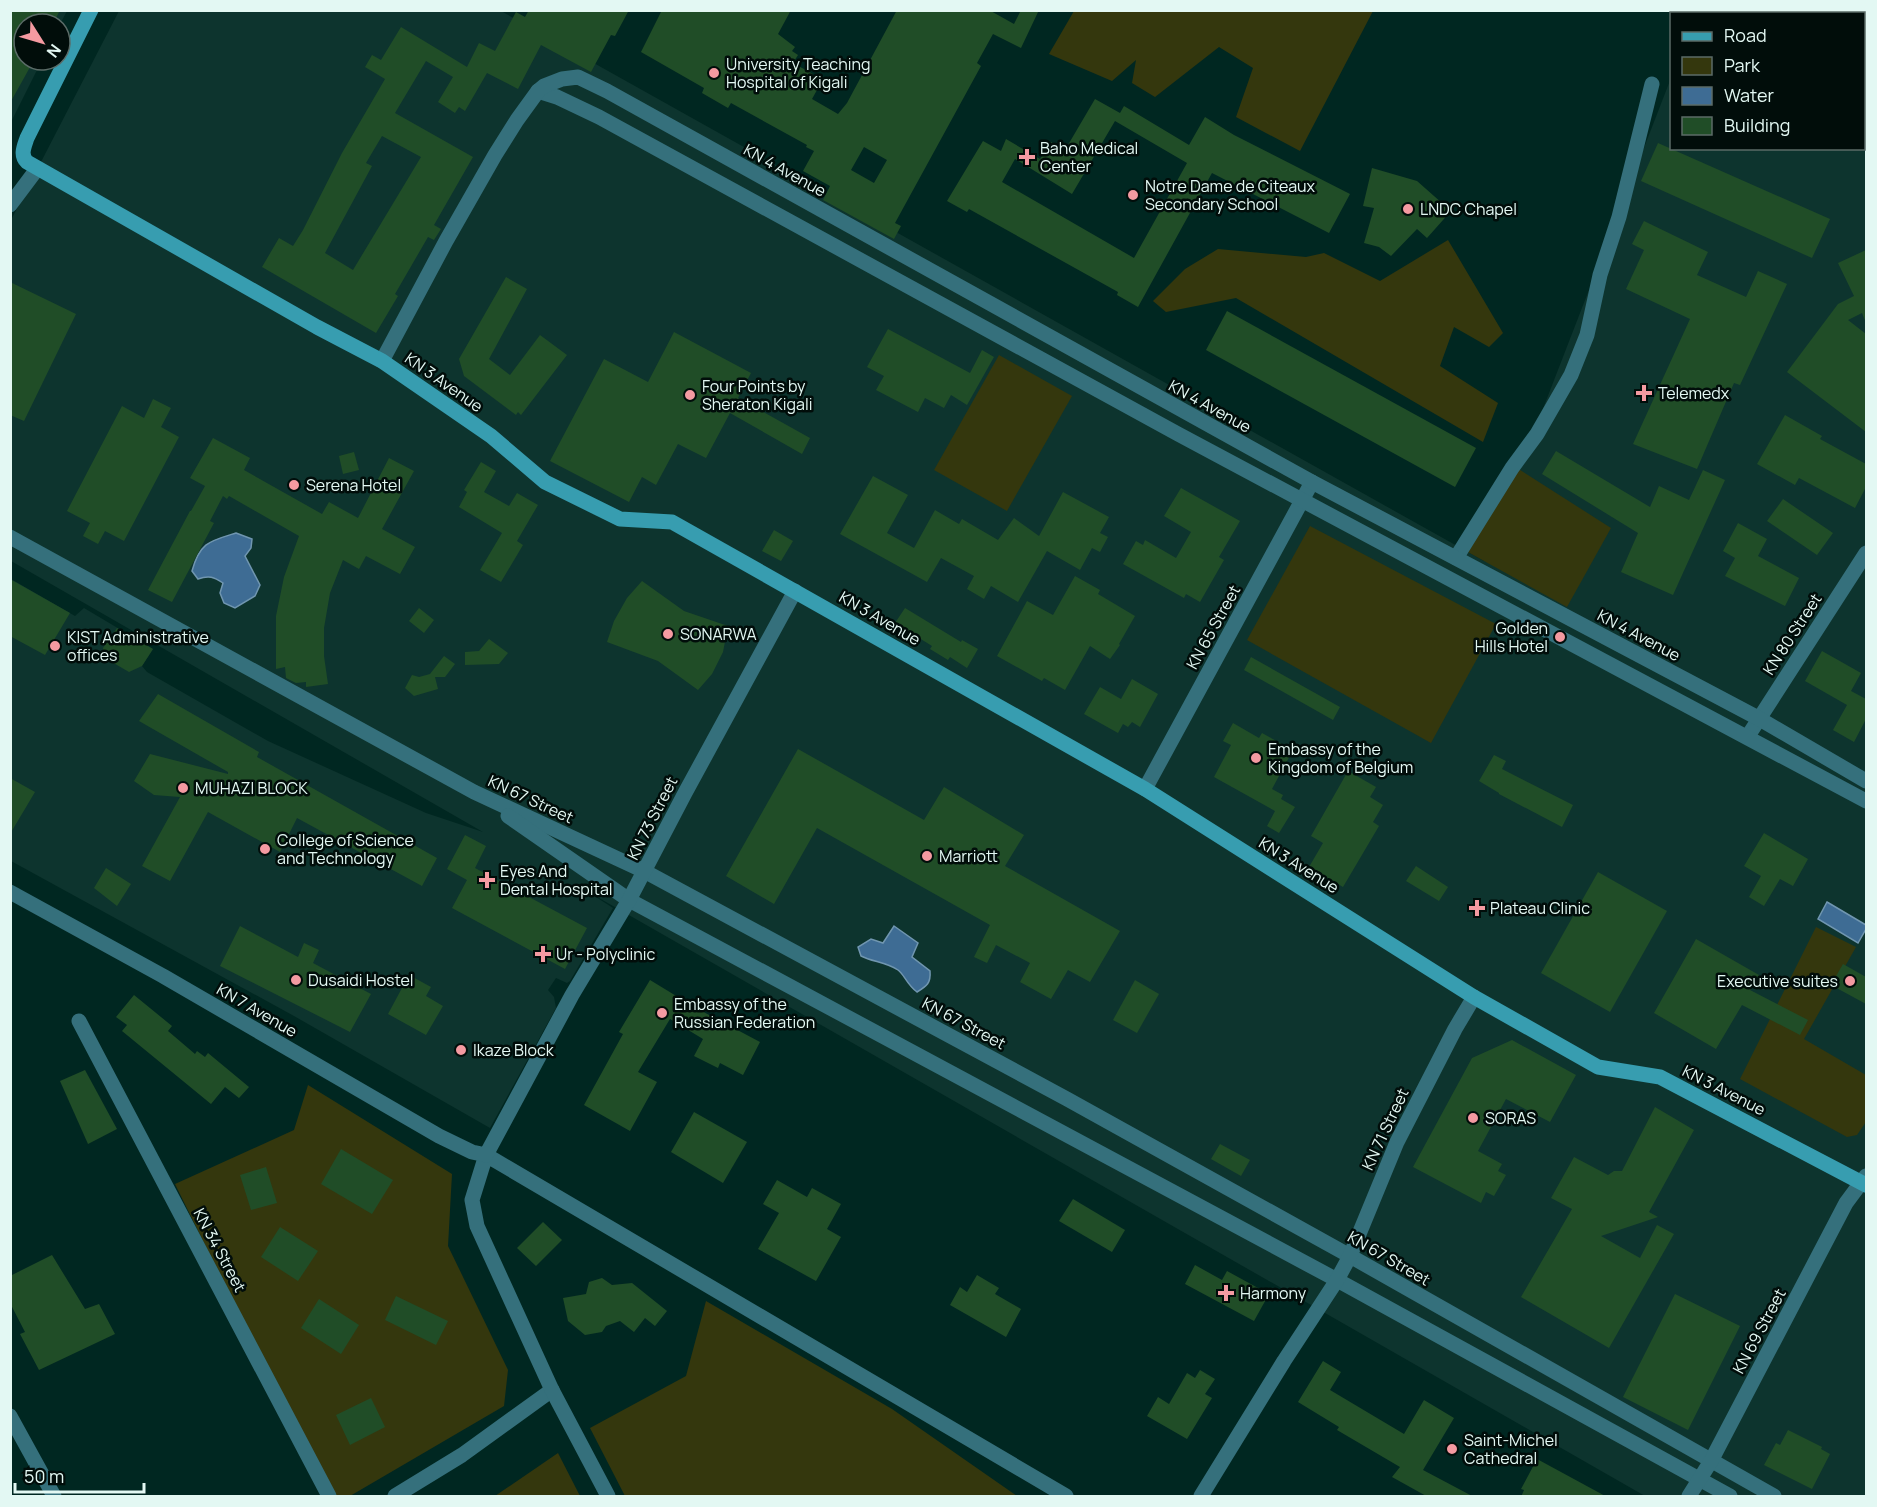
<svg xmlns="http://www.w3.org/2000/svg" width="1877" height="1507" font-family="Manrope,sans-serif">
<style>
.built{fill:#0d342e}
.green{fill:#34370d}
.water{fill:#3e6c94;stroke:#7096b0;stroke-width:1.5}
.building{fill:#204d27;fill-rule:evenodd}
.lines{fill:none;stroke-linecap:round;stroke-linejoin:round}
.minor{stroke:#35707c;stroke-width:15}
.tertiary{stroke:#35707c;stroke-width:15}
.secondary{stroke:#379db0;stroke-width:15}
.poi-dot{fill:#f49aa1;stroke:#010d0a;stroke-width:2}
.labels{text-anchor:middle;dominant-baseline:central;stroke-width:5;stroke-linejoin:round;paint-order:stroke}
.poi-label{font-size:16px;fill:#e3f8f3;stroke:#010d0a;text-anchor:start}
.street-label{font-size:16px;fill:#e3f8f3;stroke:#010d0a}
</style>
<rect width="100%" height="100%" fill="#002721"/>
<g class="built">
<path d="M11,11H67L60,24H24V60H42L11,122Z"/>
<path d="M119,11H501L1484,561L1671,78L1672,148H1864V14L1697,13L1698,11H1866V1496H1645L585,890L613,908L570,981L567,983L556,978L548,990L554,997L556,1008L490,1128L294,1016L11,861V579L75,616L84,608L153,649L142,666L147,672L268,741L426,813L483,832L11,561V220Z"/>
</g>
<g class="green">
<path d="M1074,11V10L1373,11L1300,151L1236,117L1253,68L1219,47L1155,97L1132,83L1136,60L1112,81L1049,54Z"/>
<path d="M1448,240L1503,333L1489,347L1454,327L1440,366L1498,403L1483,442L1236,298L1166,312L1153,301L1185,269L1218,249L1306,257L1324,253L1380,281Z"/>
<path d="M999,355L1072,396L1007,511L934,470Z"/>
<path d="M1517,468L1611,528L1567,607L1466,551Z"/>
<path d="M1310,526L1496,624L1431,743L1247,640Z"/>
<path d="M1816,927L1856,947L1804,1039L1866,1075V1122L1857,1135L1847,1137L1740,1079Z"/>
<path d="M308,1085L452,1174L448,1246L508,1370L504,1406L350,1496H335L235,1306L175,1184L294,1130Z"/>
<path d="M706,1301L892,1409L1017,1496H625L590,1428L686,1376Z"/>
<path d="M558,1453L580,1496H495Z"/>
</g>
<g class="water">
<path d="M236,533L252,539L251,548L245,556L260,585L255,596L235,608L224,603L220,593L223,583C214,577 209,575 198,579L192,571C200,542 210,541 236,533Z"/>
<path d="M1827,902L1866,925V929L1858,943L1818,919Z"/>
<path d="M894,926L918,943L912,957L930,971C931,983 927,986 917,992C907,985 904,974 898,970C886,962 873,962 861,956L858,947L871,939L883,943Z"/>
</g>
<g class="building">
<path d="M10,10H60L53,24H24V60H34L10,103Z"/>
<path d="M529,10H629L615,36L611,35L591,72L541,45L518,89L487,73L465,111L459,107L455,113L438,102L453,77L426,61L395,113L473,157L434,225L441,229L434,240L428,237L395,294L398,296L376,333L262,267L279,238L293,246L303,230L342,153L385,79L365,67L372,55L381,60L401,27L467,67L479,43L495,51L516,12L525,17ZM382,136L421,157L353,270L325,253L372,166L366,163Z"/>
<path d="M662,10H791L778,34L795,47L792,51L798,55L793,63L813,74L812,76L822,81L812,99L838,114L847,103L897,10H989L1014,24L1021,10H1039L1021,48L993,34L977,63L981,66L895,223L901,226L894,239L823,200L830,186L803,171L814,151L806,147L807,145L731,103L728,108L702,93L704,88L641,52ZM864,147L887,160L874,183L851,170Z"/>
<path d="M1095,99L1120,113L1124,106L1189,145L1205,117L1234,135L1350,194L1329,233L1212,173L1138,307L1117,295L1118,292L969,209L967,212L947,201L983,141L1001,151L1006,139L1040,159L1051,142L1065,150ZM1115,121L1187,163L1134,258L1002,182L1015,159L1072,194Z"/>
<path d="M1658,143L1830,219L1812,258L1641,181Z"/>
<path d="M1372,168L1417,181L1451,211L1427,238L1417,229L1391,256L1379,247L1364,243L1374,208L1363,206Z"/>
<path d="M1644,221L1708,252L1697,275L1746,297L1758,271L1787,284L1740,385L1734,383L1697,469L1633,444L1690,319L1626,289L1644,250L1632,244Z"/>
<path d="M1866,250V323L1862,313L1848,320L1866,334V432L1787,372L1838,304L1854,296L1838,263Z"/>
<path d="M506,277L527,289L489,359L510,375L540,335L567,355L521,415L518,412L516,415L464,376L459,359Z"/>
<path d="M10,282L76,314L24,421L10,415Z"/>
<path d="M1227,311L1476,448L1455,487L1206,350Z"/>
<path d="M888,329L970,373L982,350L994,357L967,405L951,395L944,408L925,398L918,412L876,390L884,376L867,367Z"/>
<path d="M674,332L751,373L738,398L810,438L802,454L730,413L706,458L678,444L656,485L642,477L629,502L550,461L604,359L648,382Z"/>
<path d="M153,399L171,408L161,427L179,437L124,541L105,531L98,544L83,536L90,523L67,511L122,406L144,418Z"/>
<path d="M1785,415L1822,436L1820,439L1866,464V487L1855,508L1799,478L1795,485L1757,464Z"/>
<path d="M213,438L250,458L244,470L322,514L329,502L358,518L389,458L414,471L382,529L415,547L400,574L366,556L359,569L343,560L330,593L324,628V656L328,684L306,687V682L296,683L286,678L285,667L276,669V616L284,577L299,536L229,496L227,499L223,496L210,521L214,523L172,602L148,590L190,511H191L205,486L190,478Z"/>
<path d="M1556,451L1650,507L1659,486L1689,500L1703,470L1725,480L1673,595L1621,572L1638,533L1542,474Z"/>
<path d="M354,452L359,470L343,474L339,456Z"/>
<path d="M481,462L496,471L484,492L509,506L517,493L538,505L517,541L523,545L501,582L480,570L502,533L459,507L467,492L464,490Z"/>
<path d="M873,476L908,495L887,533L914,548L935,510L959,524L962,519L998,540L1014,518L1039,536L1063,492L1109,517L1100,533L1108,537L1100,552L1092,548L1080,570L1047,551L1018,602L991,586L984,599L967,589L974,576L941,558L927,582L840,534Z"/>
<path d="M1181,488L1240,521L1219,557L1224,560L1200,602L1186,594L1184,598L1123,564L1136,541L1143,545L1145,540L1176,558L1191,532L1164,516Z"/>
<path d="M1783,499L1833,533L1817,555L1767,521Z"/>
<path d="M1738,523L1767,539L1758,556L1799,578L1785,606L1725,576L1735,558L1723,551Z"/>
<path d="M774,530L793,541L781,561L762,551Z"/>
<path d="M1075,576L1100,590L1098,594L1135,616L1119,644L1120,645L1110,659L1090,646L1065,690L1044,678L1042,681L997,656L1027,601L1053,615Z"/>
<path d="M10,579L70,613L45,655L10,636Z"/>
<path d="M642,581L684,611L728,626L723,652L712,674L698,690L658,661L607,642L614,621L627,598Z"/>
<path d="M419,608L434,620L424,633L409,621Z"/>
<path d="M905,608L961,642L962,640L978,649L967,668L950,657L948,660L930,649L932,646L895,623Z"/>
<path d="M117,628L153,649L142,666L129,672L105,658L103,648Z"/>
<path d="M489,639L508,653L499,664L465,665V652L479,651Z"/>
<path d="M1822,651L1861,673L1851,691L1866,699V719L1854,742L1833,730L1847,705L1805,681Z"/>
<path d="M444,656L455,664L445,677H435L438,689L414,696L405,688L412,675L419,677L430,674Z"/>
<path d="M1251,657L1340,707L1333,720L1244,670Z"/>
<path d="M1132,679L1158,694L1140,727L1132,722L1128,727L1123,724L1118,733L1084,714L1100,687L1121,699Z"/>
<path d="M158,694L259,752L257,757L437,858L422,886L297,818L280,852L208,812L170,881L142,866L180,797L154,795L134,781L150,754L228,774V772L139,721Z"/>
<path d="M1233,723L1259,738L1262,733L1293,750L1272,789L1283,795L1281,799L1295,807L1279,833L1267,826L1275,811L1214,777L1231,745L1223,741Z"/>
<path d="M798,749L924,820L944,787L1024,835L1005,866L1120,931L1090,982L1068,970L1051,999L1020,982L1030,963L996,945L987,963L974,957L990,925L817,828L774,904L726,876Z"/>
<path d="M1494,755L1506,761L1502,769L1573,805L1562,827L1499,794V793L1479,781Z"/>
<path d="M1348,771L1376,787L1370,797L1383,805L1373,822L1379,826L1343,887L1309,867L1323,843L1311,836Z"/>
<path d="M10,778L35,792L10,834Z"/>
<path d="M1764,833L1808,859L1793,886L1780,879L1764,906L1749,897L1761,876L1744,866Z"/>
<path d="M465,835L486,846L475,868L587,928L565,969L452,908L467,880L447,869Z"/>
<path d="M1416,866L1448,887L1439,901L1406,881Z"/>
<path d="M106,868L131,884L117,906L94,888Z"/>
<path d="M1598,872L1667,911L1610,1012L1541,973Z"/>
<path d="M240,926L298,957L304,943L319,950L313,963L371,994L350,1032L220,966Z"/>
<path d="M1696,939L1759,975L1750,990L1808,1020L1800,1035L1742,1005L1716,1049L1654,1013Z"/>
<path d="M1843,964L1866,977V1004L1831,985Z"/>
<path d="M409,975L431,987L426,996L443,1006L426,1035L388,1014Z"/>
<path d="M650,980L696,1008L760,1042L743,1075L720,1063L718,1068L694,1056L703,1039L670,1019L638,1072L657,1082L630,1131L584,1105L623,1034L619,1032Z"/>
<path d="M1135,980L1159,994L1137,1033L1113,1020Z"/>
<path d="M134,995L172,1026L168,1031L195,1054L197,1051L205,1057L208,1053L249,1087L239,1098L225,1087L211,1104L122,1031L127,1025L116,1017Z"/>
<path d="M1512,1040L1576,1075L1550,1122L1506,1099L1478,1151L1502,1164L1498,1171L1506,1175L1494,1196L1486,1192L1481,1203L1413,1167L1472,1058Z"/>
<path d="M85,1070L117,1129L88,1144L60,1081Z"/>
<path d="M1655,1107L1694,1130L1649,1212L1658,1217L1601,1236L1640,1258L1657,1225L1674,1234L1609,1348L1521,1297L1572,1209L1551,1198L1574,1157L1608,1175L1614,1171H1622Z"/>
<path d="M694,1112L747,1142L723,1183L671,1152Z"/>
<path d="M1220,1144L1250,1160L1241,1176L1211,1159Z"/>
<path d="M341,1149L393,1180L372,1214L321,1184Z"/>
<path d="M266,1167L277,1203L251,1210L240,1175Z"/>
<path d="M777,1180L807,1197L812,1188L841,1204L827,1229L841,1237L816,1281L758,1249L779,1213L763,1204Z"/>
<path d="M1073,1199L1125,1230L1112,1252L1059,1221Z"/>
<path d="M543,1222L562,1240L536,1266L517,1248Z"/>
<path d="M280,1227L318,1251L298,1281L261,1257Z"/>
<path d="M52,1255L85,1309L99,1304L115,1334L39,1370L20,1334L25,1332L10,1303V1276Z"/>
<path d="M1195,1265L1222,1280L1227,1271L1269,1294L1254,1321L1185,1284Z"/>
<path d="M977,1275L999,1288L995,1294L1021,1309L1006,1337L950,1305L960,1287L967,1292Z"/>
<path d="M602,1278L612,1285L632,1283L667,1311L655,1326L645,1318L634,1332L620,1321L606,1326L602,1332L585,1335L568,1321L563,1298L586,1294L589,1282Z"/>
<path d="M1675,1294L1740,1326L1688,1430L1623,1397Z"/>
<path d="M396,1296L448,1321L436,1345L385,1320Z"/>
<path d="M319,1299L359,1325L341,1354L301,1328Z"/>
<path d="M1323,1361L1341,1372L1330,1390L1404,1434L1424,1400L1454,1418L1423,1470L1474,1497H1428L1392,1477L1400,1467L1337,1430L1339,1427L1298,1402Z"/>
<path d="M1200,1370L1215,1379L1205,1394L1212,1398L1187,1439L1147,1416L1158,1397L1169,1404L1187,1373L1195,1378Z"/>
<path d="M371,1398L385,1427L350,1445L336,1415Z"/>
<path d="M1788,1430L1822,1447L1821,1449L1830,1454L1812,1489L1764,1465L1776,1443L1780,1445Z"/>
<path d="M1537,1459L1607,1497H1521L1524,1490L1521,1489Z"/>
</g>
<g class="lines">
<g class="minor">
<path d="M10,205L37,169"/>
<path d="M10,537L474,792L644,871L1067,1099L1350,1256L1774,1496"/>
<path d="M1456,558L1512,468L1537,434L1571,375L1587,335L1600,275L1619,217L1652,84"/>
<path d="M1748,736L1866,553"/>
<path d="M1145,789L1312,482"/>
<path d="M508,816L629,900L1337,1280L1730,1496"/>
<path d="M79,1021L329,1496"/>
<path d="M10,1416L54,1496"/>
<path d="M395,1496L462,1455L552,1390"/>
<path d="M608,1496L552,1390L477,1226L472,1200L486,1155L1066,1496"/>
<path d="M1201,1496L1284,1361L1337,1280L1350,1256L1397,1142L1455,1029L1474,997"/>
<path d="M1689,1496L1711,1461L1846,1203L1866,1176"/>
</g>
<g class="tertiary">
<path d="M538,91L557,97L599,117L1178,434L1866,801"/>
<path d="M382,361L446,241L495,155L517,120L538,91L544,86L562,79L578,77L607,91L1312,482L1758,718L1866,781"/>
<path d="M10,892L163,976L439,1136L472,1152L486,1155L572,995L629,900L685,793L795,591"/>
</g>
<path class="secondary" d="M91,10L27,138C24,147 20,155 27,162L317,327L382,361L491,436L545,482L620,519L672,522L1145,789L1474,997L1598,1067L1660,1077L1866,1185"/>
</g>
<g class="poi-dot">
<circle cx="714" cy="73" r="6"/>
<path d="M1024 148h6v6h6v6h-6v6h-6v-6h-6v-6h6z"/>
<circle cx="1133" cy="195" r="6"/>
<circle cx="1408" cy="209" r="6"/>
<path d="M1641 384h6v6h6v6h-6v6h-6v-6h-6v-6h6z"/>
<circle cx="690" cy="395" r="6"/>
<circle cx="294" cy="485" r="6"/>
<circle cx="668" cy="634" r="6"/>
<circle cx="1560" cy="637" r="6"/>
<circle cx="55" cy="646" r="6"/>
<circle cx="1256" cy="758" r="6"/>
<circle cx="183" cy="788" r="6"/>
<circle cx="265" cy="849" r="6"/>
<circle cx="927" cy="856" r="6"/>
<path d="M484 871h6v6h6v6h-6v6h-6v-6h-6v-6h6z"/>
<path d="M1474 899h6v6h6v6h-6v6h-6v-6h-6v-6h6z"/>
<path d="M540 945h6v6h6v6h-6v6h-6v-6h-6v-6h6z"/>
<circle cx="296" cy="980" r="6"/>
<circle cx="1850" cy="981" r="6"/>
<circle cx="662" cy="1013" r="6"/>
<circle cx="461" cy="1050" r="6"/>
<circle cx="1473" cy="1118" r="6"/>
<path d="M1223 1284h6v6h6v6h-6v6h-6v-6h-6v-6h6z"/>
<circle cx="1452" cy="1449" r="6"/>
</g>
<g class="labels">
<g class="poi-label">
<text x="726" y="64">University Teaching<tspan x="726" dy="18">Hospital of Kigali</tspan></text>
<text x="1040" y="148">Baho Medical<tspan x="1040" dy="18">Center</tspan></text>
<text x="1145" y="186">Notre Dame de Citeaux<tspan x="1145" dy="18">Secondary School</tspan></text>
<text x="1420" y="209">LNDC Chapel</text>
<text x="702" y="386">Four Points by<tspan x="702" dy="18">Sheraton Kigali</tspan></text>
<text x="1658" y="393">Telemedx</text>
<text x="306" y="485">Serena Hotel</text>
<text x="1548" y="628" text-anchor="end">Golden<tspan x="1548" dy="18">Hills Hotel</tspan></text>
<text x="680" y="634">SONARWA</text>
<text x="67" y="637">KIST Administrative<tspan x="67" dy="18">offices</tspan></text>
<text x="1268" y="749">Embassy of the<tspan x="1268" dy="18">Kingdom of Belgium</tspan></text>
<text x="195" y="788">MUHAZI BLOCK</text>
<text x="277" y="840">College of Science<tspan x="277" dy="18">and Technology</tspan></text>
<text x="939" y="856">Marriott</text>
<text x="500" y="871">Eyes And<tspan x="500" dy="18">Dental Hospital</tspan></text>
<text x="1490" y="908">Plateau Clinic</text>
<text x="556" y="954">Ur - Polyclinic</text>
<text x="308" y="980">Dusaidi Hostel</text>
<text x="1838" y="981" text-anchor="end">Executive suites</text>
<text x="674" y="1004">Embassy of the<tspan x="674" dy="18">Russian Federation</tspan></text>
<text x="473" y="1050">Ikaze Block</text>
<text x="1485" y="1118">SORAS</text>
<text x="1240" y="1293">Harmony</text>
<text x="1464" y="1440">Saint-Michel<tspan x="1464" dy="18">Cathedral</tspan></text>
</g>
<g class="street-label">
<text transform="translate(785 170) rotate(29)">KN 4 Avenue</text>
<text transform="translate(444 382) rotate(35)">KN 3 Avenue</text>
<text transform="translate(1210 406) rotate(29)">KN 4 Avenue</text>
<text transform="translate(880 618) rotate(30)">KN 3 Avenue</text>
<text transform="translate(1213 627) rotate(-61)">KN 65 Street</text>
<text transform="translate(1792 634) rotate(-57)">KN 80 Street</text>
<text transform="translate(1639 635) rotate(28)">KN 4 Avenue</text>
<text transform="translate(531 799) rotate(25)">KN 67 Street</text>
<text transform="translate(652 818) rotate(-63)">KN 73 Street</text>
<text transform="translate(1299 865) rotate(32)">KN 3 Avenue</text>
<text transform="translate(257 1010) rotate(30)">KN 7 Avenue</text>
<text transform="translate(964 1023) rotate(28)">KN 67 Street</text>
<text transform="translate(1724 1090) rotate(27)">KN 3 Avenue</text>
<text transform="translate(1385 1129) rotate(-65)">KN 71 Street</text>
<text transform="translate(220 1250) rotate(62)">KN 34 Street</text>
<text transform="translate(1389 1258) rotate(30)">KN 67 Street</text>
<text transform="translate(1759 1331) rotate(-62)">KN 69 Street</text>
</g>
</g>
<rect width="1877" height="1507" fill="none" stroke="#e3f8f3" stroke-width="24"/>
<rect x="1670" y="12" width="195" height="138" fill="#010d0a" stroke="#5b6b67" stroke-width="1.5"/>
<rect x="1682" y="32" width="30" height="9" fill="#379db0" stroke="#5b6b67" stroke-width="1.5"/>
<text x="1724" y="42" font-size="18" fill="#e3f8f3">Road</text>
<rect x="1682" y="57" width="30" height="18" fill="#34370d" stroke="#5b6b67" stroke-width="1.5"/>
<text x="1724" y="72" font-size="18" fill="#e3f8f3">Park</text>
<rect x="1682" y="87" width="30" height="18" fill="#3e6c94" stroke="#5b6b67" stroke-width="1.5"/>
<text x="1724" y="102" font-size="18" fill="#e3f8f3">Water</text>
<rect x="1682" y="117" width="30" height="18" fill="#204d27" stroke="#5b6b67" stroke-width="1.5"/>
<text x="1724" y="132" font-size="18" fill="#e3f8f3">Building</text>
<g transform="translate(42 42) rotate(127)"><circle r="28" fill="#010d0a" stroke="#5b6b67" stroke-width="1.5"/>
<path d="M0-4.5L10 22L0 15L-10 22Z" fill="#f49aa1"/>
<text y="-9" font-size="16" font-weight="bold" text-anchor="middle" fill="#e3f8f3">N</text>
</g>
<path d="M15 1483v9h129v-9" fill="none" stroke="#e3f8f3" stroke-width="3"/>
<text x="24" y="1483" font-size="18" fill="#e3f8f3" stroke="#010d0a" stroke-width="4.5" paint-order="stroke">50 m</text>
</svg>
